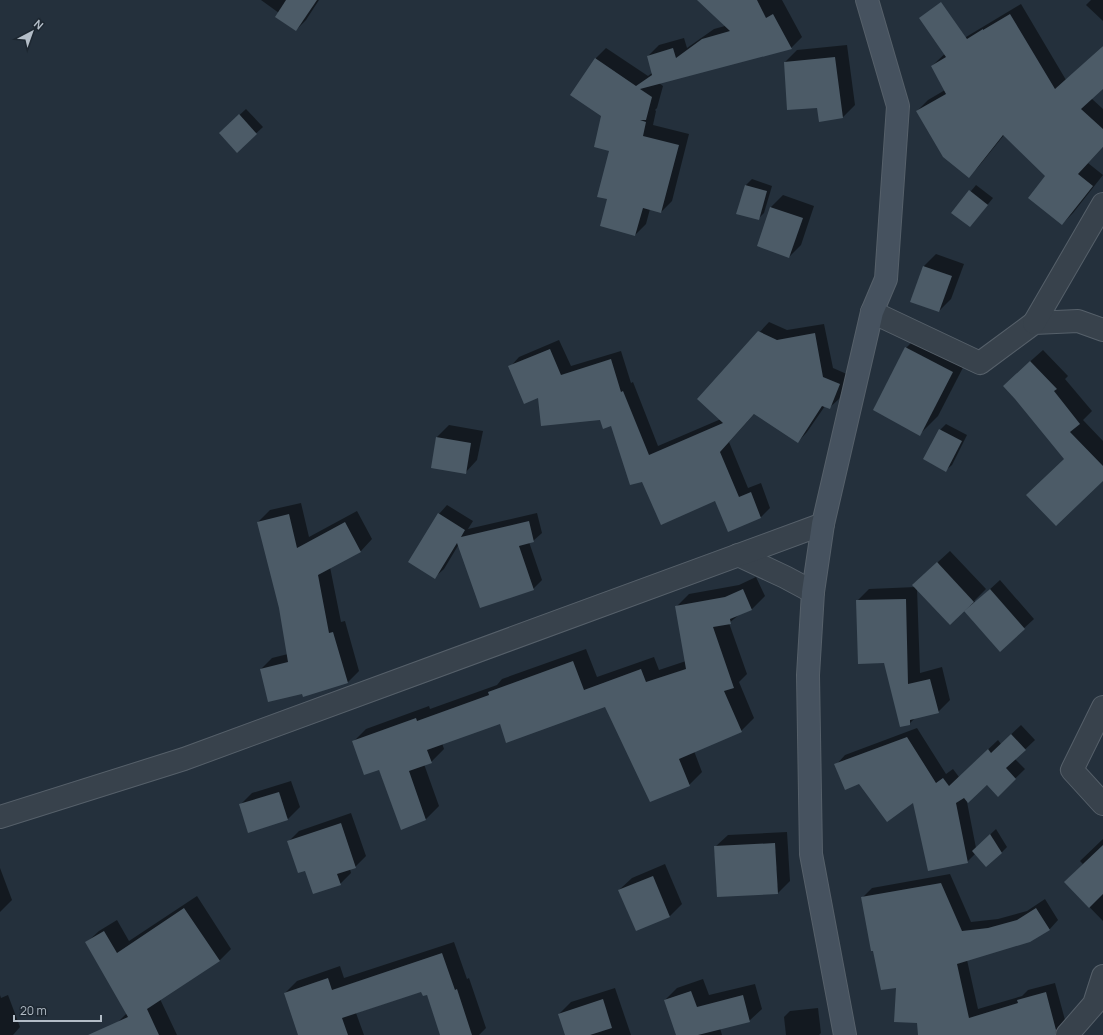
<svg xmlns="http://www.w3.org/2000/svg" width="1103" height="1035" font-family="Manrope,sans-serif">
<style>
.shadow{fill:#0007}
.building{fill:#4c5b67}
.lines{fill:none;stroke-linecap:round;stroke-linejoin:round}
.street-casing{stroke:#56606a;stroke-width:24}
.secondary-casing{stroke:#56606a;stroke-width:24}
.street{stroke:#38424c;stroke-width:22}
.secondary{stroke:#46525f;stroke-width:22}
</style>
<rect width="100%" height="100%" fill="#24303c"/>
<g class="shadow">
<path d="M261,0H319L306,20L296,30L279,13Z"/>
<path d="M699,0H782L802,37L791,48L659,83L663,86L657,108L655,110L656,111L653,125L689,134L672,201L661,212L650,209L646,224L635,235L609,199L610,150L602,116L595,59L606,48L648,76L652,73L648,56L659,45L684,38L687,48L714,29L725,26Z"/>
<path d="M1091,0H1103V21L1086,5Z"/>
<path d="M1021,4L1066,80L1103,46V88L1091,98L1103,109V147L1088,163L1103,175L1073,213L1062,224L1046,176L1004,135L979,166L969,176L917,111L928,100L945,90L932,66L956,43Z"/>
<path d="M847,45L855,105L843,117L818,107L788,109L785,62L797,50Z"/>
<path d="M246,109L263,127L237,151L220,133Z"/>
<path d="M752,179L772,186L764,213L758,219L738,213L746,185Z"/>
<path d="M976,185L993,198L975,220L953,213Z"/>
<path d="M783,195L814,206L801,245L789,257L771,207Z"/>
<path d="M936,254L964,264L951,299L939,311L912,301L924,266Z"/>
<path d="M769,322L787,330L824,324L833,368L849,375L839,399L829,408L825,406L807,432L798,442L755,413L729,442L748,488L761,483L770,508L761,517L728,530L716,500L642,480L611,425L600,419L539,397L510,367L519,357L559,340L571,366L621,351L631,383L633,382L658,446L721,419L698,399Z"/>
<path d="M924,330L970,354L938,416L920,434L906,348Z"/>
<path d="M1043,350L1068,376L1065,379L1092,411L1083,420L1103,441V480L1065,458L1016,374Z"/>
<path d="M946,424L967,435L952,465L946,470L924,458L940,430Z"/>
<path d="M449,425L483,431L477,460L465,473L432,467L437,437Z"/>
<path d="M301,503L309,537L357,511L372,539L361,551L330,567L341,622L345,621L359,671L348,682L302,692L261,669L272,658L288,654L280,608L258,522L270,510Z"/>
<path d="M447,505L473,521L468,529L537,513L542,533L533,541L529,542L542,580L533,589L459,544L444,569L435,577L410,562L439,514Z"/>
<path d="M950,551L986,589L974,601L976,602L1000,580L1034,619L1000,650L969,605L917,588L920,673L942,667L950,700L938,712L916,717L909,724L884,662L857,601L869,589L916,587L926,573Z"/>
<path d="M756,577L765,596L752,609L740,614L729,623L747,674L739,682L754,718L741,731L694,751L702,772L689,785L605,706L500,723L442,743L444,749L431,762L424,764L439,806L426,819L401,828L379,769L353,742L366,729L429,706L430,709L497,685L502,679L586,649L597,677L654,657L659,670L686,661L676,607L689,594L739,585Z"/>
<path d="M1021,725L1035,740L1015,759L1025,769L998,795L988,784L967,802L976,848L996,829L1007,847L1001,853L975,854L967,862L914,801L860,783L836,765L845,755L917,728L946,774L953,769L959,777L998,740L1001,744Z"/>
<path d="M291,781L300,807L288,819L240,805L252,793Z"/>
<path d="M351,813L366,856L355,867L350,869L351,873L340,884L306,869L288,842L299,831Z"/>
<path d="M787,832L790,881L778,893L715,847L728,835Z"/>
<path d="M1103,839V921L1065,882L1083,864L1080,861Z"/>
<path d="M665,864L682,904L669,917L619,890L632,878Z"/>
<path d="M0,868L12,900L0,912Z"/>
<path d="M950,874L971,922L998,919L1027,911L1045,899L1058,920L1049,930L967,960L978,1009L1022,996L1028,990L1055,983L1065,1020L1064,1023L1054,1033L1045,1035H919L918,1022L897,986L862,898L872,888Z"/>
<path d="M197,896L231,949L219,961L160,999L177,1035H124L118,1022L127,1013L86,943L99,931L117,920L129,941Z"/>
<path d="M454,942L467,979L469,978L486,1028L479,1035H441L427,994L422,991L356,1013L364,1035H299L285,993L297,981L340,966L344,978Z"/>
<path d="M703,979L709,995L755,984L762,1009L749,1021L720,1028L722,1035H677L665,1000L677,988Z"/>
<path d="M615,988L631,1035H566L559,1014L571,1002Z"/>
<path d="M0,995L1,998L8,995L20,1027L13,1035H0Z"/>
<path d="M818,1008L821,1033L819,1035H786L784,1017L790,1011Z"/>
</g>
<g class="building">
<path d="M286,0H317L296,31L275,17Z"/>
<path d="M697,0H757L766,18L773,14L792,49L640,89L652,97L646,120H640L646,122L643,136L679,145L661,213L643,208L635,236L600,226L607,199L597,197L609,151L594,147L601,116L570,95L595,58L636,86L652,75L647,56L673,48L676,58L702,39L730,31Z"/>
<path d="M941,2L967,39L983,29V30L1010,14L1055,89L1103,46V89L1081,109L1103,129V147L1078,174L1093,186L1062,225L1028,198L1045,176L1003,135L969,178L943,157L916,111L946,94L931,66L946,57L919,18Z"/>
<path d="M835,57L843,118L819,122L817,108L787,110L784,62Z"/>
<path d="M239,114L257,134L237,153L219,133Z"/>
<path d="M745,185L767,191L759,220L736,214Z"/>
<path d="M969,190L988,205L970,227L951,213Z"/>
<path d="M770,207L803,218L789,258L757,246Z"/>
<path d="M923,266L952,276L939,312L910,302Z"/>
<path d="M758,331L777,340L815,333L823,377L840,384L830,409L822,406L798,443L754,414L720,452L739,497L751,492L761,518L728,532L715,501L661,525L642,482L630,485L611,426L603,429L600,420L541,426L538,398L524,404L508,366L550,349L561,375L611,359L621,392L623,391L649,455L723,423L697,399Z"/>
<path d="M905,347L953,372L920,436L873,410Z"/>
<path d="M1030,361L1057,389L1054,391L1080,424L1070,432L1103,466V481L1056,526L1026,495L1064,459L1015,399L1003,386Z"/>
<path d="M939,429L962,441L946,472L923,459Z"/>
<path d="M436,437L471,443L466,474L431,468Z"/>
<path d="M438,513L465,530L461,537L529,521L534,542L519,546L534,590L480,608L457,543L435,579L408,562Z"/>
<path d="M289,514L297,548L345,522L361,552L318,575L329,633L333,632L348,683L303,697L302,694L268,702L260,669L288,662L279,608L257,522Z"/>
<path d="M937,562L974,602L950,625L912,585Z"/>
<path d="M743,589L752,610L730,619L731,624L713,627L734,688L724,691L742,732L679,759L690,786L650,802L605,707L506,743L500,724L427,750L432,763L409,771L426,820L401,830L379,770L364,775L352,741L416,718L417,721L489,695L488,692L573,661L584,690L641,669L646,682L686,669L675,606L725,597Z"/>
<path d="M990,589L1025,629L1000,652L964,611Z"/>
<path d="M906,599L908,684L930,679L939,713L910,720V725L900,727L884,663L858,664L856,600Z"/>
<path d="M1011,734L1026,750L1006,768L1016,779L998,797L987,785L968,803L964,798L956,803L968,863L928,871L913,803L887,822L859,784L845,790L834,764L907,737L936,783L943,778L949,786L988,749L991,753Z"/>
<path d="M279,792L288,820L248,833L239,804Z"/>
<path d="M341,823L356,868L337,874L341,885L313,894L305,871L298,873L287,841Z"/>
<path d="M990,834L1002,853L986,867L972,851Z"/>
<path d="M775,843L778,894L717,897L714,846Z"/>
<path d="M1103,845V894L1089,908L1064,882Z"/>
<path d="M653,876L670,917L636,931L618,890Z"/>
<path d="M941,883L962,931L988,928L1017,920L1036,908L1050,930L1030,942L957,964L969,1018L1018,1003L1017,1000L1046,992L1056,1030L1055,1035H918L917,1023L894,1022L896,988L881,990L873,951H871L861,897Z"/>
<path d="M184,908L220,961L147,1009L159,1035H88L128,1017L85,942L104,931L117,953Z"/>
<path d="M442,953L455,990L457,989L472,1035H440L427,995L423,996L421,992L342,1018L348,1035H298L284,993L328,978L332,990Z"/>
<path d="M691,991L697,1007L743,995L750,1022L698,1035H676L664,1000Z"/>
<path d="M603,999L612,1028L590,1035H565L558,1014Z"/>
</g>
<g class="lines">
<g class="street-casing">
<g id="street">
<path d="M872,312L980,363L1034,323L1078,321L1103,330"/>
<path d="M1034,323L1103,204"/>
<path d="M738,555L785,577L813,592"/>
<path d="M1103,707L1072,770L1103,804"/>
<path d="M0,817L184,759L823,524"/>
<path d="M1067,1035L1094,1004L1103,976"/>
</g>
</g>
<g class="secondary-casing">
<path id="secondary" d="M845,1035L811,854L808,675L813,592L823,524L872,312L886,279L898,106L867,0"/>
</g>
<use href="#street" class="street"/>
<use href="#secondary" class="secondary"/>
</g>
<g transform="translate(32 32) rotate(41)" stroke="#1d2731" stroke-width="3" paint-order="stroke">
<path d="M0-3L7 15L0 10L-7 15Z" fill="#b3bdc7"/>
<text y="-6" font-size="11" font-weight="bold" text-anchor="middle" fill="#b3bdc7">N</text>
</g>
<path d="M14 1015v6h87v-6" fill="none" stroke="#b3bdc7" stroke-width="2"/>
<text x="20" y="1015" font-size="12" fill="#b3bdc7" stroke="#1d2731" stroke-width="3" paint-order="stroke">20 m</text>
</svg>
